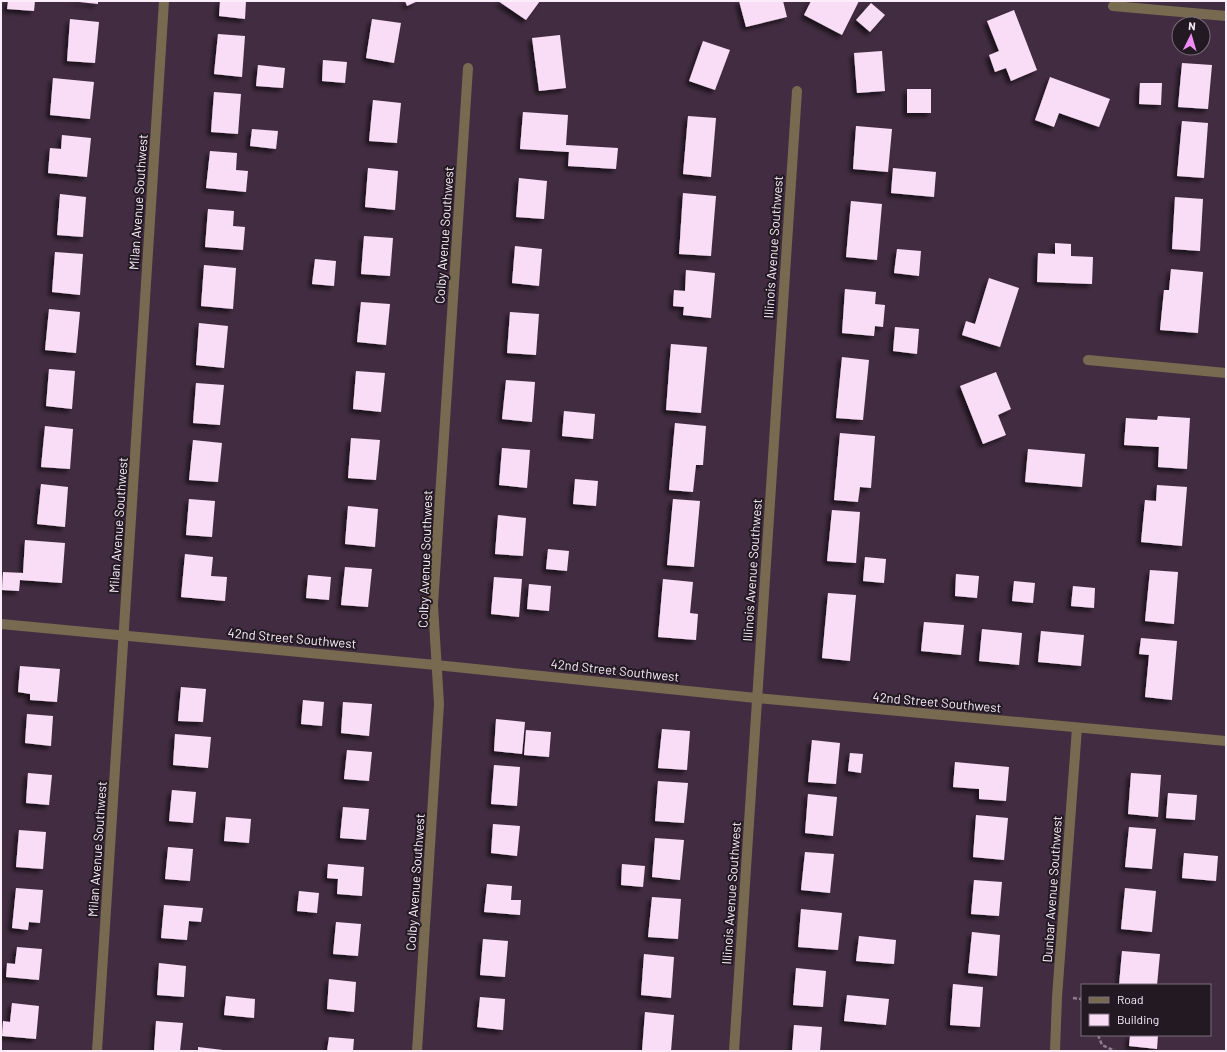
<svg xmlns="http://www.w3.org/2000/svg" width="1227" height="1052" font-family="Barlow,sans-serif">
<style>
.building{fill:#f9ddf7;filter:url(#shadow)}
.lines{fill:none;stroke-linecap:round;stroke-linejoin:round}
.path{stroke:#8f7c8e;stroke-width:2.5;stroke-dasharray:4 2;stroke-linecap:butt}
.minor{stroke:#776a50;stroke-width:10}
.labels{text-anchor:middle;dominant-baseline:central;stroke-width:4;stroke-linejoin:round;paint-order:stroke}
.street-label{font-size:13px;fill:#fbedfa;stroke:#221922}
</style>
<defs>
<filter id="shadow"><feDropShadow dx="-3.5" dy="3.5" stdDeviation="2" flood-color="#0009"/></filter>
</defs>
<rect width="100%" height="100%" fill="#422c41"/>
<g class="building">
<path d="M8,1H35L34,11L7,9Z"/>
<path d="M70,1H98V4Z"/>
<path d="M220,1H246L245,19L219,16Z"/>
<path d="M405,1H418L407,6Z"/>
<path d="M498,1H540L526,20Z"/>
<path d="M739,1H783L787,17L746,27Z"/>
<path d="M811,1H859L842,35L804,15Z"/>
<path d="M871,3L885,15L870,32L856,20Z"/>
<path d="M1014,10L1037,70L1011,81L1006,68L995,72L989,55L999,51L987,21Z"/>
<path d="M70,19L99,22L95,63L67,61Z"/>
<path d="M372,19L401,23L394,63L366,58Z"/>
<path d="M218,34L245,36L242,77L214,74Z"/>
<path d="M560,35L566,88L539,91L532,38Z"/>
<path d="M703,41L730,50L715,90L689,81Z"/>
<path d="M882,51L885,91L857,93L854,53Z"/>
<path d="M323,60L347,62L345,83L322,81Z"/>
<path d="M1182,63L1212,65L1208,109L1178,107Z"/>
<path d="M258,65L285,68L283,88L256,86Z"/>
<path d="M1050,77L1110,99L1099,127L1059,113L1054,127L1035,120Z"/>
<path d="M53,78L94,82L90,119L50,115Z"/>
<path d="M1140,83H1162L1161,105L1139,104Z"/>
<rect x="907" y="89" width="24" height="24"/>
<path d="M214,92L241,94L238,134L211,132Z"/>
<path d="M373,100L401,103L397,143L369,141Z"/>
<path d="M523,112L568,115L566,145L618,148L616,169L568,166L569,152L520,149Z"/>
<path d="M688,116L716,118L711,177L683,174Z"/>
<path d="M1182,121L1208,123L1204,178L1177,176Z"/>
<path d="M856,126L892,129L888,172L853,169Z"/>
<path d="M252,129L278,131L276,149L250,146Z"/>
<path d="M62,135L91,138L87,177L48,173L50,148L61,149Z"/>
<path d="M210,151L237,153L236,170L248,171L246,192L206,188Z"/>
<path d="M368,168L398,171L395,210L365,207Z"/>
<path d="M893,168L936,172L934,197L891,193Z"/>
<path d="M519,178L547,181L544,219L516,217Z"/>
<path d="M683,193L716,196L711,256L679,254Z"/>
<path d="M60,194L86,197L83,237L57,235Z"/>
<path d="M1175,197L1203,199L1200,251L1172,249Z"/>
<path d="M851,201L882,204L877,260L846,257Z"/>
<path d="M208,209L234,211L233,226L245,227L243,250L205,247Z"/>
<path d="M364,236L393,238L390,276L361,274Z"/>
<path d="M1055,243L1071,244V256L1093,257L1092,284L1037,282L1038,253L1055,254Z"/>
<path d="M515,246L542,249L539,286L512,283Z"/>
<path d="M897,249L921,251L919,276L894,273Z"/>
<path d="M55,252L83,254L80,295L52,292Z"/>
<path d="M315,259L336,261L334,286L312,284Z"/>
<path d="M204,265L236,268L233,309L201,306Z"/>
<path d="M1171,269L1203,272L1198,333L1160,330L1164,290H1169Z"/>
<path d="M686,270L715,273L711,318L683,315L684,307L673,306L674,290L685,291Z"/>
<path d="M989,278L1019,288L1000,347L962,335L966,321L975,324Z"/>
<path d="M845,289L876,292L875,304L885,305L883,327L875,326L874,336L842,333Z"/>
<path d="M361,302L390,304L386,345L357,342Z"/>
<path d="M49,309L80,312L76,353L45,350Z"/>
<path d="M510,312L539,314L536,355L507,353Z"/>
<path d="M199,323L228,326L224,368L196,365Z"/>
<path d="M895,327L919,329L917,354L893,351Z"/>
<path d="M671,344L707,347L701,413L666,410Z"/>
<path d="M842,357L869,360L863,420L836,418Z"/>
<path d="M49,369L75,371L72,409L46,406Z"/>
<path d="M356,371L385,373L381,412L353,409Z"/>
<path d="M996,372L1011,409L998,415L1006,435L983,444L960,386Z"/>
<path d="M506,380L535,382L532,422L502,419Z"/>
<path d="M196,383L224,385L220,425L193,423Z"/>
<path d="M564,411L595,414L593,439L562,436Z"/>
<path d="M1158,416L1190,418L1187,469L1158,467L1159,447L1124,445L1126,418L1157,420Z"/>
<path d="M675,423L706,426L703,465H696L693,492L669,490Z"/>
<path d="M45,426L73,429L70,469L41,467Z"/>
<path d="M840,433L875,436L871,488L860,487L858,502L834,500Z"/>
<path d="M351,438L380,440L376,480L348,478Z"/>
<path d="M193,440L222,443L218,482L189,480Z"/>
<path d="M502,448L530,450L527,488L499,485Z"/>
<path d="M1028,449L1085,454L1082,487L1025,482Z"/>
<path d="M575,479L598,481L596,506L573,504Z"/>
<path d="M41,484L68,487L65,527L37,524Z"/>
<path d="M1157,485L1187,487L1182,546L1141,542L1145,500L1156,501Z"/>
<path d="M189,499L215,501L212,537L186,535Z"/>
<path d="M673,499L700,501L694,567L667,565Z"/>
<path d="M348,506L378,509L375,547L345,544Z"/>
<path d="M832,510L860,512L856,563L827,561Z"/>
<path d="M498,515L526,518L523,556L495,554Z"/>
<path d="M25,540L65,543L62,583L20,580L19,591L2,590L3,572L23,573Z"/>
<path d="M548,549L569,551L567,571L546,569Z"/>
<path d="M185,554L213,557L211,576L227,577L225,601L181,597Z"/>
<path d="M865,557L886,559L884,583L863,581Z"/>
<path d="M345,567L372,569L368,607L341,605Z"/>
<path d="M1150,570L1178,572L1174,624L1145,621Z"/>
<path d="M956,574L979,576L977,598L955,596Z"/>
<path d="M308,575L331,577L329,600L306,598Z"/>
<path d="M494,577L522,579L519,617L491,614Z"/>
<path d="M663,579L693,582L690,613L698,614L696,640L658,637Z"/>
<path d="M1014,581L1035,583L1033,603L1012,601Z"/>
<path d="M529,584L551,586L549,611L527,609Z"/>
<path d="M1073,586L1095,588L1094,608L1071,606Z"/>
<path d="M828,593L856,595L850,661L822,658Z"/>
<path d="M924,622L964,625L961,655L921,651Z"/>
<path d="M982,629L1022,633L1019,665L979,661Z"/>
<path d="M1041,631L1084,635L1081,666L1038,662Z"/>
<path d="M1141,638L1177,641L1172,700L1145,697L1149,655L1139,654Z"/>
<path d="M20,666L60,669L57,702L30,700V694L18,692Z"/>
<path d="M181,687L206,689L203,722L178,721Z"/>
<path d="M303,700L324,702L322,726L301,724Z"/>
<path d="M343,702L372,704L369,736L341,733Z"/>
<path d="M27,714L53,716L51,746L25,743Z"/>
<path d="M496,719L525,722L522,754L494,751Z"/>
<path d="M662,729L690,731L687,770L658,768Z"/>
<path d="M526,730L551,732L549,757L524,755Z"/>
<path d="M175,734L211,737L208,768L173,765Z"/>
<path d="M812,740L840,743L836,784L808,782Z"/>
<path d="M347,750L372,752L369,781L344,779Z"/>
<path d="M850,753L863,754L861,773L848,771Z"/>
<path d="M955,762L1009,767L1006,801L979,799V789L953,787Z"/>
<path d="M494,765L520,767L517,806L491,804Z"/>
<path d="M28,773L52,775L49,805L26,803Z"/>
<path d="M1131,773L1161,775L1158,817L1128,814Z"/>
<path d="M658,781L688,783L684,823L655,821Z"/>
<path d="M172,790L196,792L193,823L169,821Z"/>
<path d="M1168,793L1197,795L1195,820L1166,818Z"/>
<path d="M808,794L837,797L833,836L805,833Z"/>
<path d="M343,807L369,809L366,840L340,838Z"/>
<path d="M976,815L1008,818L1004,860L973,857Z"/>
<path d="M226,817L251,819L249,843L224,841Z"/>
<path d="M493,824L520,826L517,856L491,853Z"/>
<path d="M1129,827L1156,829L1152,869L1125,867Z"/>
<path d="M19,830L46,832L43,869L16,867Z"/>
<path d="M655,838L684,840L680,880L652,877Z"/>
<path d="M168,847L193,849L190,881L165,879Z"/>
<path d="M805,852L834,854L830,893L801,890Z"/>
<path d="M1184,853L1218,856L1216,881L1182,878Z"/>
<path d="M328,864L364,867L362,896L337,894L338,879L327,878Z"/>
<path d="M622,864L645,866L643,887L621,885Z"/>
<path d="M974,880L1002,882L999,916L971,914Z"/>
<path d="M487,884L512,886L511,900H521L520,915L484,912Z"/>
<path d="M16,888L43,890L40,923L29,922L28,930L12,928Z"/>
<path d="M1125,888L1156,891L1152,932L1121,929Z"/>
<path d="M299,891L319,893L317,913L297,911Z"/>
<path d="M652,897L681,899L678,939L648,937Z"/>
<path d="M164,905L203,908L201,922L189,921L187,940L161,938Z"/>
<path d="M801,909L842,913L838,950L798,947Z"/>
<path d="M336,922L361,924L358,956L333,954Z"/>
<path d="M972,932L1000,935L997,976L968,973Z"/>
<path d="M859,936L896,940L894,964L856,961Z"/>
<path d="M483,939L508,941L505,977L480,975Z"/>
<path d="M17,947L42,949L39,980L6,977L7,963L15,964Z"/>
<path d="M1122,951L1160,954L1157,985H1119Z"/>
<path d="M644,954L674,957L671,998L641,995Z"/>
<path d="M159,963L186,966L184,997L157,995Z"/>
<path d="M796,968L826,971L823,1007L793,1005Z"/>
<path d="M329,979L356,982L354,1012L327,1009Z"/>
<path d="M953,984L983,987L980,1027L950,1025Z"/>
<path d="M847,995L889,999L886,1025L844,1021Z"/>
<path d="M226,996L255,999L254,1018L224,1015Z"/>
<path d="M480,997L505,999L503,1030L477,1027Z"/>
<path d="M12,1003L39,1006L36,1039L2,1036L3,1021L10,1022Z"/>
<path d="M645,1012L674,1015L671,1051H642Z"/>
<path d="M156,1021L183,1023L180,1051H154Z"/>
<path d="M794,1025L822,1027L820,1051H792Z"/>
<path d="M1130,1035H1158L1157,1049L1129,1046Z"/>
<path d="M329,1037L354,1039L353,1051H327Z"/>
<path d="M198,1047L223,1050V1051H198Z"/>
</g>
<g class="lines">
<g class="path">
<path d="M1073,998L1081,999L1082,1001"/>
<path d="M1098,1035L1102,1045L1115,1051"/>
</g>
<g class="minor">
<path d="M1113,6L1226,16"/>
<path d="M1088,360L1226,373"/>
<path d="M1,624L436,665L756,698L1226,741"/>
<path d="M97,1051L164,1"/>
<path d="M417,1051L439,704L433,605L468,68"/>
<path d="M734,1051L797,91"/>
<path d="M1055,1051L1057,997L1077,728"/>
</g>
</g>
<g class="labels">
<g class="street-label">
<text transform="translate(138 202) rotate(-86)">Milan Avenue Southwest</text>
<text transform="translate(444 235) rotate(-86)">Colby Avenue Southwest</text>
<text transform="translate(773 247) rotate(-86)">Illinois Avenue Southwest</text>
<text transform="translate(118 525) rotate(-86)">Milan Avenue Southwest</text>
<text transform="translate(425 559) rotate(-88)">Colby Avenue Southwest</text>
<text transform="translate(752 570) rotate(-86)">Illinois Avenue Southwest</text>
<text transform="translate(292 638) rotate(5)">42nd Street Southwest</text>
<text transform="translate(615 670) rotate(6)">42nd Street Southwest</text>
<text transform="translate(937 702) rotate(5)">42nd Street Southwest</text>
<text transform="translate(97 849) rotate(-86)">Milan Avenue Southwest</text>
<text transform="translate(415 882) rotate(-86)">Colby Avenue Southwest</text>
<text transform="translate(1052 889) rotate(-86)">Dunbar Avenue Southwest</text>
<text transform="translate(731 893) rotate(-86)">Illinois Avenue Southwest</text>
</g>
</g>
<rect width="1227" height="1052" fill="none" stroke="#fbedfa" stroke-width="4"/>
<rect x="1081" y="984" width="130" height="52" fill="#221922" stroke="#796e78"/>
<rect x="1089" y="997" width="20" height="6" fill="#776a50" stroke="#796e78"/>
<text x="1117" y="1004" font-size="12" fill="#fbedfa">Road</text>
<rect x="1089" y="1014" width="20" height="12" fill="#f9ddf7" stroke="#796e78"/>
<text x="1117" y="1024" font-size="12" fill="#fbedfa">Building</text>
<g transform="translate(1191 36) rotate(5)"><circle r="19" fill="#221922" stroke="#796e78"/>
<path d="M0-3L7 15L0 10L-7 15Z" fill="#f18bf5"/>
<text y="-6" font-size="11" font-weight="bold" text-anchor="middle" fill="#fbedfa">N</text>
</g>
</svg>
